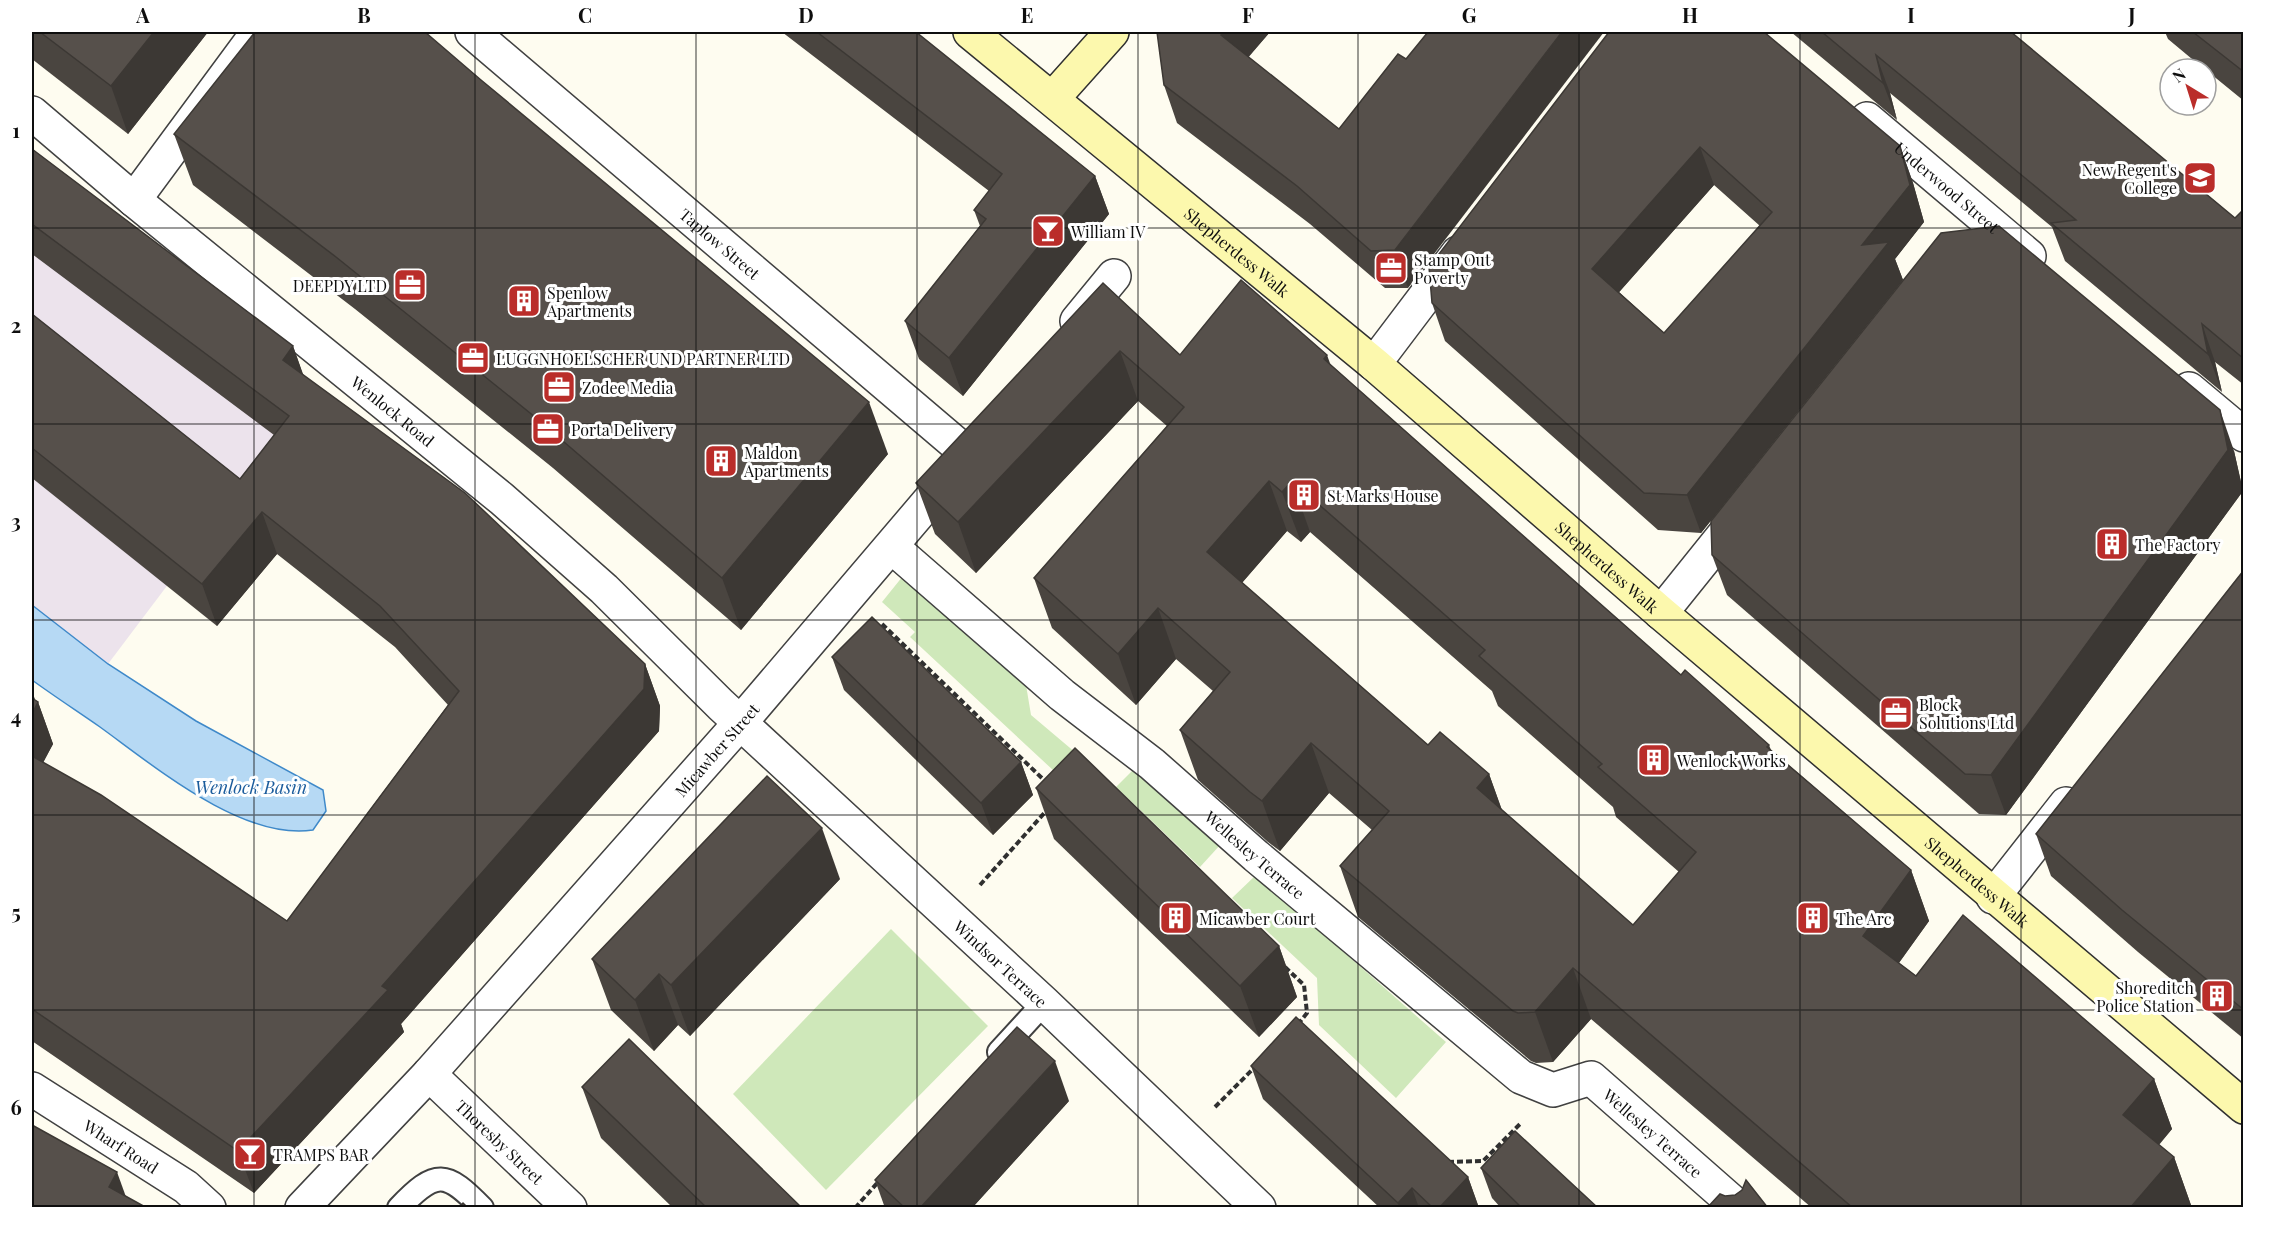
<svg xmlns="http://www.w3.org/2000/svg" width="2275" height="1239" font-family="'Playfair Display',serif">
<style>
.industrial{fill:#ece3ec}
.green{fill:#cfe8ba}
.water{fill:#b6d9f4;stroke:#3f89c9;stroke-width:1.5}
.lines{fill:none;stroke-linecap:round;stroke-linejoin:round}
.lane-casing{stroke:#414141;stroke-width:26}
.street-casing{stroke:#414141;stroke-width:36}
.secondary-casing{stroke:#303030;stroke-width:36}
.path{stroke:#303030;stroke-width:4;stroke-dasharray:6 3;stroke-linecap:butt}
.lane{stroke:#fff;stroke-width:22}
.street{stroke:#fff;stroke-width:33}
.secondary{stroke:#fcf8ad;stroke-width:33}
.wall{fill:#4a4540;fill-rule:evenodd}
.shaded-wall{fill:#3c3834}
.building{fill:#56504b;stroke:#3c3834;stroke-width:1.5;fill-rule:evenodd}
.grid{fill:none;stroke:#0e0e0e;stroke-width:1.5;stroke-opacity:0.55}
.labels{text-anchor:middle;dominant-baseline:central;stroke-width:6;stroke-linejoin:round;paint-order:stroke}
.poi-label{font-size:16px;fill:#0e0e0e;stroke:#fff;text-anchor:start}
.street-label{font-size:16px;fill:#0e0e0e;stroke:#fff}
.water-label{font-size:18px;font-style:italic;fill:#1b5c9c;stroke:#fff}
.neatline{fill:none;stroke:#0e0e0e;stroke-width:2}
.grid-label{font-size:20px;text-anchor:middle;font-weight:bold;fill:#0e0e0e}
</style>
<rect width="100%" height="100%" fill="#fefcf0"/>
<path class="industrial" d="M32,159L308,388L231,501L108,664L32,605Z"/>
<g class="green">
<path d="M907,571L1025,679L1031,715L1089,764L1069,785L910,637L915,632L882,602Z"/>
<path d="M1135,768L1221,844L1200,867L1116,787Z"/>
<path d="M1256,875L1446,1042L1396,1098L1319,1025L1317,978L1232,898Z"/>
<path d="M891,929L988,1026L826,1190L733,1094Z"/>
</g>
<path class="water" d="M32,605L108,664L196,721L323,790L326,811L313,830C243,841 154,766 100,727C77,711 54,696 32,680Z"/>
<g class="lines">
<g class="lane-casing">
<g id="lane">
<path d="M999,1052L1044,1003"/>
<path d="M399,1208C436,1169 446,1171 482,1208"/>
</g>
</g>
<g class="street-casing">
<g id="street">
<path id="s1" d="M472,32L969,455"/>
<path id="s2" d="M32,113L134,200L502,499L604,589L721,705L1044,1003L1259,1208"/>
<path id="s3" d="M1867,119L2029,256"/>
<path d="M134,200L258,32"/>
<path d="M1077,321L1114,276"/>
<path d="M1374,364L1458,253"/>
<path d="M2189,389L2244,435"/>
<path id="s4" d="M892,547L1062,695L1152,764L1256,856L1521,1077L1553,1090L1591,1078L1739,1208"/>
<path d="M1661,613L1739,516"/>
<path d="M1993,897L2066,804"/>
<path id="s5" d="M429,1074L570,1208"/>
<path id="s6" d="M32,1089L186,1187L209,1208"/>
<path id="s7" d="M302,1208L429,1074L740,723L953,473"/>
</g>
</g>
<g class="secondary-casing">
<g id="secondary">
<path id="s8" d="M970,32L1374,364L1661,613L2244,1107"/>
<path d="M1053,98L1112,32"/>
</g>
</g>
<g class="path">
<path d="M882,624L1047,783"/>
<path d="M980,885L1047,810"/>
<path d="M1285,967L1304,985L1307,1013L1299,1023"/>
<path d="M1215,1107L1254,1068"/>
<path d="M1448,1162L1483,1161L1521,1123"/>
<path d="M855,1208L879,1181"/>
</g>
<use href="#lane" class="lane"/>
<use href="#street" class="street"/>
<use href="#secondary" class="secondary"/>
</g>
<g class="wall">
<path d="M32,32H208L128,134L32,59Z"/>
<path d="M782,32H916L1095,176L1109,214L963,396L919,359L905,321L980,226L974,210L989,191Z"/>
<path d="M1157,32H1270L1248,57L1339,129L1398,54L1408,288H1385L1310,224L1177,123L1164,85Z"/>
<path d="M1609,32L1900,146L1913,183L1924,222L1895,259L1903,280L1701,533L1658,530L1445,341L1432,303ZM1714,185L1760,226L1664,333L1619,292Z"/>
<path d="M1791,32H2011L2235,218L2244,209V385L2215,362L2222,392L2065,261L2052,227L1890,93L1897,120Z"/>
<path d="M2165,32H2244V101L2206,70V69H2204L2168,39Z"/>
<path d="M174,134L888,454L741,630L553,468L355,309L193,185Z"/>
<path d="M32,149L293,346L303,375L645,664L660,706L659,731L401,1024L404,1032L254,1193L32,1041V690L35,701L38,702L53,744L43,762L287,921L448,705L395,647L277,554L217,626L32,478V314L240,479L274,435L32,254Z"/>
<path d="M1103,283L1180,355L1331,365L1502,517L1681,675L1769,745L1771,750L1911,870L1929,921L1899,963L1916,976L2154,1079L2172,1129L2159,1145L2174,1157L2192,1208H1812L1591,1019L1553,1062L1536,1063L1531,1061L1358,917L1340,866L1372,830L1329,793L1280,851L1268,842L1198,780L1180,730L1213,691L1176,659L1136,705L1052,628L1034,578L1167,426L1138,401L976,573L935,534L916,483ZM1287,531L1301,542L1310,532L1492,691L1498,706L1613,807L1616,817L1679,872L1633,925L1502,810L1489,774L1428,745L1242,583Z"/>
<path d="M2234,451L2243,491L2006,815L1979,814L1727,595L1712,555Z"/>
<path d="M2244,570V1039L2138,952L2051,876L2036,834Z"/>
<path d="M832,657L1021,762L1033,795L993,835L844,690Z"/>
<path d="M1036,788L1279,946L1297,997L1259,1037L1054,839Z"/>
<path d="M840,879L690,1036L678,1025L654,1051L611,1010L592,959Z"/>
<path d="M1251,1066L1468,1177L1479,1208H1380L1263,1099Z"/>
<path d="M582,1087L802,1208H673L601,1138Z"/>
<path d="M1069,1101L972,1208H885L875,1180Z"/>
<path d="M1481,1168L1598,1208H1501L1492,1198Z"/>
</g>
<g class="shaded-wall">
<path d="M154,32H208L128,134L111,86Z"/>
<path d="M1225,32H1270L1235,73L1221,35Z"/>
<path d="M1562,32H1604L1408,288L1395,250Z"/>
<path d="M1876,55L1890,93L1897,120L1883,83Z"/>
<path d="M1900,146L1913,183L1924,222L1895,259L1903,280L1701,533L1687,495L1862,245Z"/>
<path d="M1700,147L1714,185L1606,307L1592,269Z"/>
<path d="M1095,176L1109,214L963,396L949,358Z"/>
<path d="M2202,324L2215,362L2222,392L2208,354Z"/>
<path d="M293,346L308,388L283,360Z"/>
<path d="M1120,351L1138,401L976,573L958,522Z"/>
<path d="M1327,355L1345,405L1324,359Z"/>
<path d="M869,402L888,454L741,630L722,578Z"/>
<path d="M2220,410L2234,451L2243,491L2006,815L1991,775Z"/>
<path d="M1269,481L1287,531L1225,602L1207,552Z"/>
<path d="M1292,481L1310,532L1301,542L1282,492Z"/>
<path d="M262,512L277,554L217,626L202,584Z"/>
<path d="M1158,608L1176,659L1136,705L1118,654Z"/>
<path d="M645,664L660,706L659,731L401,1024L404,1032L254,1193L238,1151Z"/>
<path d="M32,690L36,703L32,711Z"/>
<path d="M38,702L53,744L32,784V714Z"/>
<path d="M1311,743L1329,793L1280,851L1262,801Z"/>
<path d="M1021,762L1033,795L993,835L981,803Z"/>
<path d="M1489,774L1507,825L1477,788Z"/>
<path d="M822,828L840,879L690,1036L671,985Z"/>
<path d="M1911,870L1929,921L1882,986L1863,936Z"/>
<path d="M1279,946L1297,997L1259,1037L1240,986Z"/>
<path d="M1573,968L1591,1019L1553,1062L1535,1012Z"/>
<path d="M659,974L678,1025L654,1051L635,1000Z"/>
<path d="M1055,1061L1069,1101L972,1208H920Z"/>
<path d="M2154,1079L2172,1129L2141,1165L2123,1115Z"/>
<path d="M2174,1157L2192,1208H2130Z"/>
<path d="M117,1172L130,1208L109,1187Z"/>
<path d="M1468,1177L1479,1208H1439Z"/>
<path d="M1412,1188L1419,1208H1399L1398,1203Z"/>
</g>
<g class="building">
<path d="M40,32H154L111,86Z"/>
<path d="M255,32H425L481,80L869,402L722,578L535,417L336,257L174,134Z"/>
<path d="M817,32H916L1095,176L949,358L905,321L986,219L974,210L1002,174Z"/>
<path d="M1157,32H1225L1221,35L1339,129L1398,54L1406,59L1428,32H1562L1395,250L1371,251L1297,186L1164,85Z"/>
<path d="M1609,32H1764L1900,146L1910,185L1862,245L1889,242L1687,495L1644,493L1432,303L1429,267ZM1700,147L1772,212L1664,333L1592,269Z"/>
<path d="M1822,32H2011L2235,218L2244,209V359L2202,324L2208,354L2051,223L2076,220L1876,55L1883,83Z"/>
<path d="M2193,32H2244V72Z"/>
<path d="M32,149L293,346L283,360L465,493L645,664L644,689L382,986L388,990L238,1151L32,1009V756L101,795L287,921L459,691L380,606L262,512L202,584L32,448V314L240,479L289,416L32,224Z"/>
<path d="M1999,226L2220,410L2228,450L1991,775L1965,774L1712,555L1711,521L1941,233Z"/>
<path d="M1241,280L1327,355L1324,359L1502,517L1681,675L1685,670L1769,745L1767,747L1911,870L1863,936L1916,976L1963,915L2154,1079L2123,1115L2174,1157L2130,1208H1853L1573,968L1535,1012L1518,1013L1513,1011L1340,866L1389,811L1311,743L1262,801L1250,792L1180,730L1230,672L1158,608L1118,654L1034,578L1184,407L1120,351L958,522L916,483L1103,283L1180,355ZM1269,481L1282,492L1292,481L1485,650L1479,656L1602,764L1598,767L1696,852L1633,925L1477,788L1489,774L1440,732L1428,745L1207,552Z"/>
<path d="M2244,570V1010L2122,910L2036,834Z"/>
<path d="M872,617L1021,762L981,803L832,657Z"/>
<path d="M32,698L38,702L32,714Z"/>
<path d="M1075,748L1279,946L1240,986L1036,788Z"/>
<path d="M767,776L822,828L671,985L659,974L635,1000L592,959Z"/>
<path d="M1296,1017L1468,1177L1439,1208H1433L1412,1188L1398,1203L1251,1066Z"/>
<path d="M1017,1027L1055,1061L920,1208H905L875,1180Z"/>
<path d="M629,1039L802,1208H707L582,1087Z"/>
<path d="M32,1125L117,1172L109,1187L147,1208H32Z"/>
<path d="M1515,1131L1598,1208H1522L1481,1168Z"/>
<path d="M1746,1180L1768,1208H1707L1720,1194L1725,1196L1735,1195L1742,1190Z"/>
<path d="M463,1203L468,1208H459Z"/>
</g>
<path class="grid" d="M254,32V1208M475,32V1208M696,32V1208M917,32V1208M1138,32V1208M1358,32V1208M1579,32V1208M1800,32V1208M2021,32V1208M32,228H2244M32,424H2244M32,620H2244M32,815H2244M32,1010H2244"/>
<defs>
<g id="school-square" transform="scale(1.725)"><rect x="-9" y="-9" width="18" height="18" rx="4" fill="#ba2d2a" stroke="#fff"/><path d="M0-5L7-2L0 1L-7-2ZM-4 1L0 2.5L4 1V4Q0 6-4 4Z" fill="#fff"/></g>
<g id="bar-square" transform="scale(1.725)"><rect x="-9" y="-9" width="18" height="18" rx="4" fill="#ba2d2a" stroke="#fff"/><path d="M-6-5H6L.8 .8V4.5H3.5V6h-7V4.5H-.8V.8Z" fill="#fff"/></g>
<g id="office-square" transform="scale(1.725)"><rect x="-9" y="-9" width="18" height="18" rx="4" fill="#ba2d2a" stroke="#fff"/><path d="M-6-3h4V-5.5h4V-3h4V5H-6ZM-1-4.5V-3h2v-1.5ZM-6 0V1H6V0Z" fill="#fff"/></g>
<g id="building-square" transform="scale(1.725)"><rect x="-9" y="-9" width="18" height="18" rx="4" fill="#ba2d2a" stroke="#fff"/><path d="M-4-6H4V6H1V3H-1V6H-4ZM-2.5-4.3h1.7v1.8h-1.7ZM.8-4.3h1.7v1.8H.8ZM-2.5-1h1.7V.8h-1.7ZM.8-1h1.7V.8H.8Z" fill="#fff"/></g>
</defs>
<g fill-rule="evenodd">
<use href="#school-square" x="2200" y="178"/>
<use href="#bar-square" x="1048" y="231"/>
<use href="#office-square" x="1391" y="268"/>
<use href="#office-square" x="410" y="285"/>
<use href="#building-square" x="524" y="301"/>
<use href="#office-square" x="473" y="358"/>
<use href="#office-square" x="559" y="387"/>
<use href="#office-square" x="548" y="429"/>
<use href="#building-square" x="721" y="461"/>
<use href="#building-square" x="1304" y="495"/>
<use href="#building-square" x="2112" y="544"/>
<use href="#office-square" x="1896" y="713"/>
<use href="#building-square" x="1654" y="760"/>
<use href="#building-square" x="1176" y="918"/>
<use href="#building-square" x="1813" y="918"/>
<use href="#building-square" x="2217" y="996"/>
<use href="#bar-square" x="250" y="1154"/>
</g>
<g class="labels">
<g class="poi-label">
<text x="2177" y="169" text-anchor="end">New Regent's<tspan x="2177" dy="18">College</tspan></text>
<text x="1071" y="231">William IV</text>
<text x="1414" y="259">Stamp Out<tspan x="1414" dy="18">Poverty</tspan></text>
<text x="387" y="285" text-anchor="end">DEEPDY LTD</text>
<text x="547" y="292">Spenlow<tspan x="547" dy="18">Apartments</tspan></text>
<text x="496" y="358">LUGGNHOELSCHER UND PARTNER LTD</text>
<text x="582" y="387">Zodee Media</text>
<text x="571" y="429">Porta Delivery</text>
<text x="744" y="452">Maldon<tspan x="744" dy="18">Apartments</tspan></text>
<text x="1327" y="495">St Marks House</text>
<text x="2135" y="544">The Factory</text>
<text x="1919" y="704">Block<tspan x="1919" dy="18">Solutions Ltd</tspan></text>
<text x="1677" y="760">Wenlock Works</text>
<text x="1199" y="918">Micawber Court</text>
<text x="1836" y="918">The Arc</text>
<text x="2194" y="987" text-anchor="end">Shoreditch<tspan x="2194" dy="18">Police Station</tspan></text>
<text x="273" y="1154">TRAMPS BAR</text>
</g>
<g class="street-label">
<text stroke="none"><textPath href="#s3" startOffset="105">Underwood Street</textPath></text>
<text stroke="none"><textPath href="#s1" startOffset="326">Taplow Street</textPath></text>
<text stroke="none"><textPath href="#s8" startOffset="346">Shepherdess Walk</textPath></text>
<text stroke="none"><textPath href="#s2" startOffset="468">Wenlock Road</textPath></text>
<text stroke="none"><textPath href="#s8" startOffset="832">Shepherdess Walk</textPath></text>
<text stroke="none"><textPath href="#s7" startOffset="618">Micawber Street</textPath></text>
<text stroke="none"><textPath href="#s4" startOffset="476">Wellesley Terrace</textPath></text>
<text stroke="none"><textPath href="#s8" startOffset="1318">Shepherdess Walk</textPath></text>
<text stroke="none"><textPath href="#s2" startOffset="1290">Windsor Terrace</textPath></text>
<text stroke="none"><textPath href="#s4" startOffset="980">Wellesley Terrace</textPath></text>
<text stroke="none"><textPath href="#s5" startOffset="98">Thoresby Street</textPath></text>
<text stroke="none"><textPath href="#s6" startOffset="106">Wharf Road</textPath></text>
</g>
<g class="water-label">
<text x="251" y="787">Wenlock Basin</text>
</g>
</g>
<rect width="2275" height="1239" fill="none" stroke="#ffffff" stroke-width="66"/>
<g transform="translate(2188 87) rotate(322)"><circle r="28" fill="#ffffff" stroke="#9f9f9f" stroke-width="1.5"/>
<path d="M0-4.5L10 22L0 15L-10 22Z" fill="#ba2d2a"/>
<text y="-9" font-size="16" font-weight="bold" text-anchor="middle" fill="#0e0e0e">N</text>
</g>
<rect x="33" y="33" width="2209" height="1173" class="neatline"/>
<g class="grid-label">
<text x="143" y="23">A</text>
<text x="364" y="23">B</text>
<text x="585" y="23">C</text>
<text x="806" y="23">D</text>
<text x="1027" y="23">E</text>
<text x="1248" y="23">F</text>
<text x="1469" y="23">G</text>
<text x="1690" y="23">H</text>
<text x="1911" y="23">I</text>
<text x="2132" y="23">J</text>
<text x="16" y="138">1</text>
<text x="16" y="333">2</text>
<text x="16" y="529">3</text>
<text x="16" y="724">4</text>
<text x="16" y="920">5</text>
<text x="16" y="1115">6</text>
</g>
</svg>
